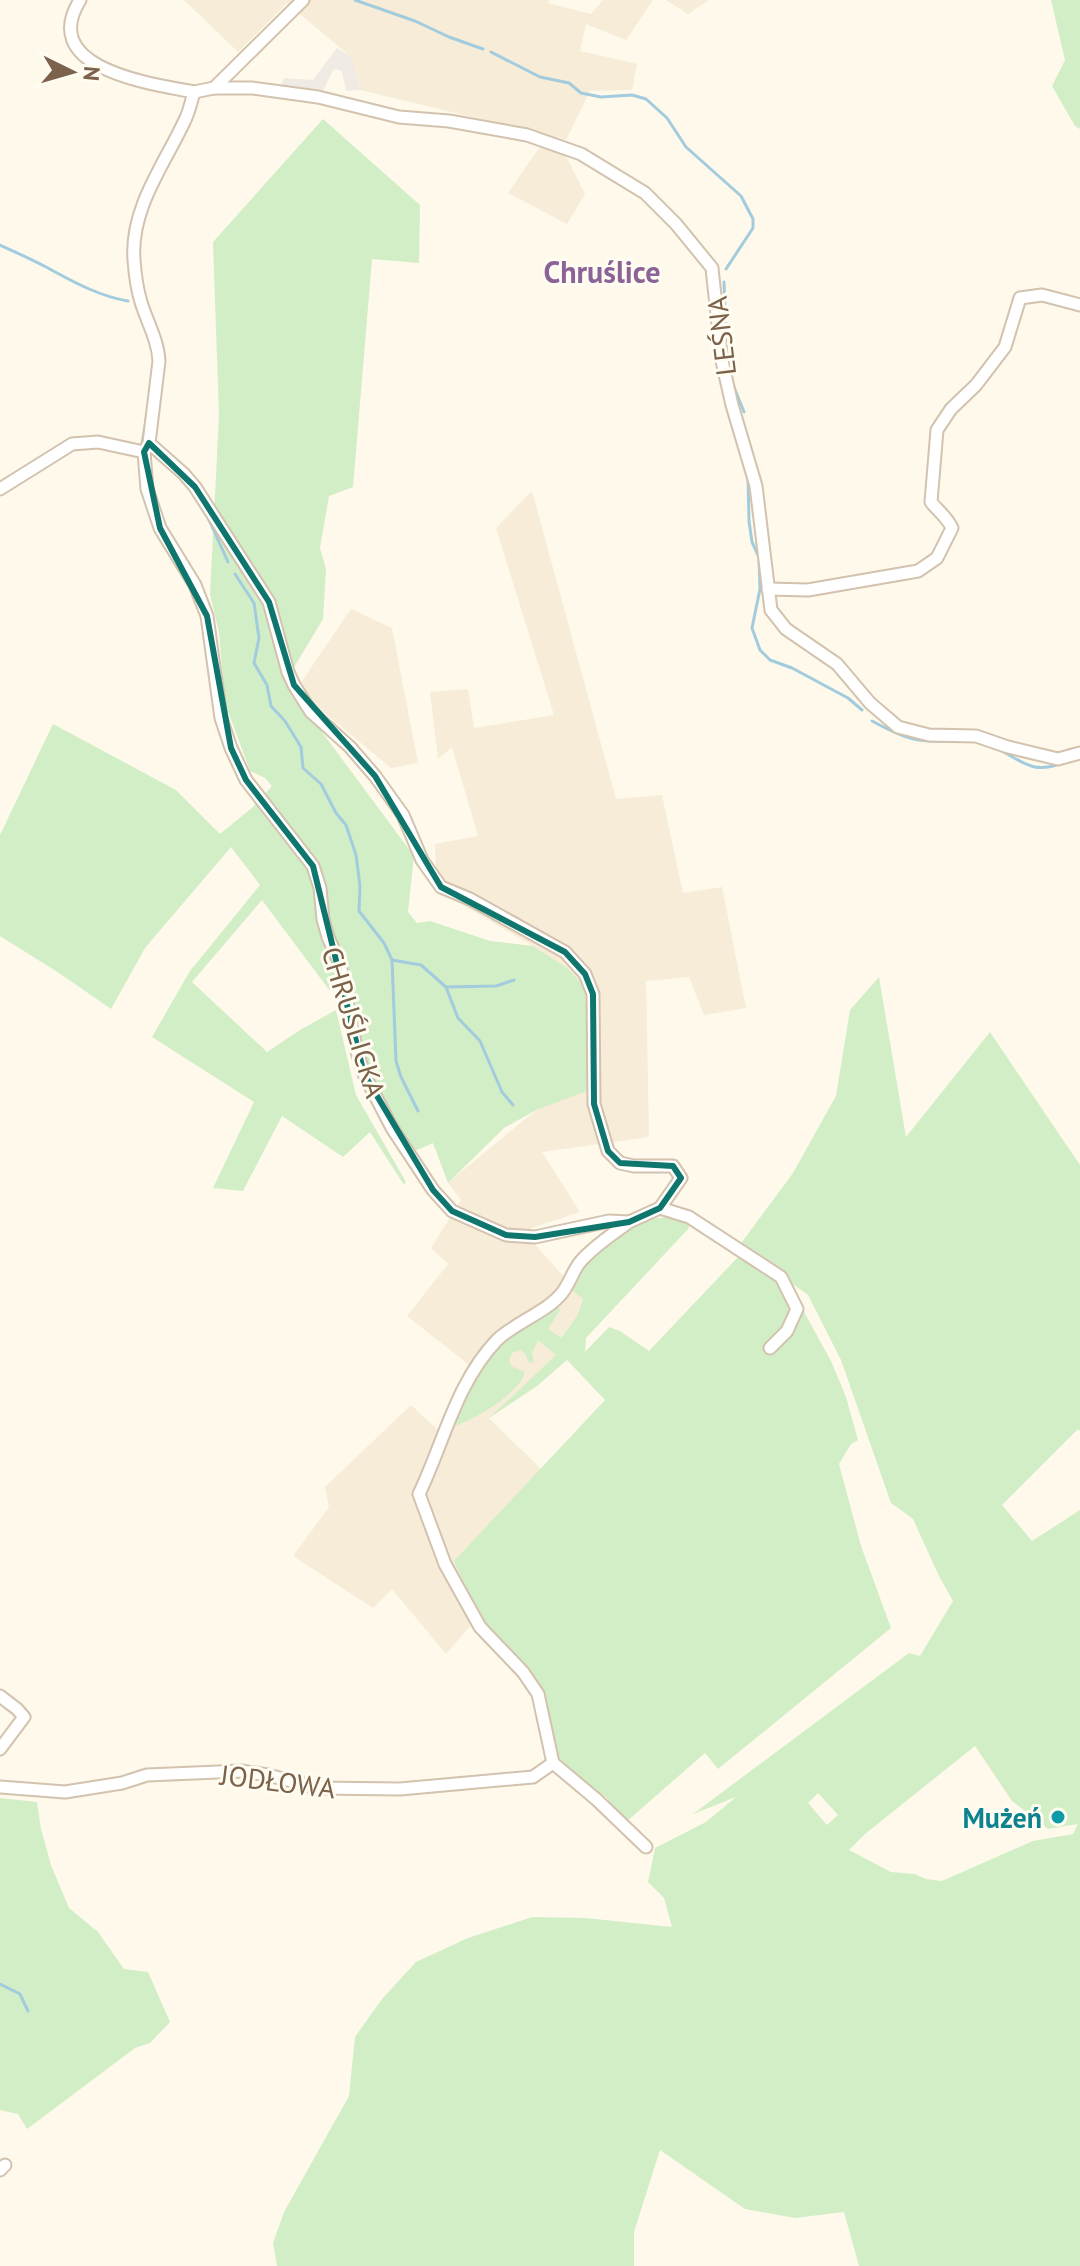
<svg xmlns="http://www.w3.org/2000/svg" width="1080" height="2266" font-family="'PT Sans',sans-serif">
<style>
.residential{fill:#f6ecd8}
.industrial{fill:#efeae3}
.green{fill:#d2eec7;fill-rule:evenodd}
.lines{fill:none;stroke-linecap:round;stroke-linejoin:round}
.stream{stroke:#a2ccdd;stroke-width:3}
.street-casing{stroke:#d2c2ae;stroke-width:15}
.street{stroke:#fff;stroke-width:11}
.marked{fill:none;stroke:#0f766e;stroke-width:6;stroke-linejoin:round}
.culture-dot{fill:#0f9aa8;stroke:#fffcf2;stroke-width:3}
.labels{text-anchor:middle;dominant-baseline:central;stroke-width:6;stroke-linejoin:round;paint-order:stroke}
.street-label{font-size:28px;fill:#7c624a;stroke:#fffcf2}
.culture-label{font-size:28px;font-weight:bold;fill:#0d838f;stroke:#fffcf2;text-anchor:end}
.neighbourhood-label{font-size:30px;font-weight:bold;fill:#8c6397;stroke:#fffcf2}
</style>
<rect width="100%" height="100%" fill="#fef9ea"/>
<g class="residential">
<path d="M184,0H549L548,3L591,14L603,0H653L626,40L586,24L580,51L637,64L632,90L590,91L566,140L556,136L585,194L567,224L508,193L548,135L360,90L351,57L287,3L238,52Z"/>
<path d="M666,0H709L688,14Z"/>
<path d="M532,491L616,799L662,795L683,893L722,887L746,1008L704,1015L689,977L646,981L649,1137L542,1152L580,1212L523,1231L583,1298L577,1316L556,1344L557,1354L537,1386L489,1418L541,1469L455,1561L478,1617L446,1654L392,1589L373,1608L293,1556L329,1507L325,1487L411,1405L438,1430L468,1364L407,1316L448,1264L431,1248L461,1200L448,1183L536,1110L583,986L533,946L437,890L435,844L478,836L452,747L438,759L430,692L468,689L474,728L554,715L496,528Z"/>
<path d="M351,609L392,628L418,763L391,768L308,699L302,681Z"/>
</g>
<path class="industrial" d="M337,48L351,57L360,90L346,91L342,71L337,69L333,70L321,95L281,87L284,78L313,80Z"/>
<g class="green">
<path d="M1051,0H1080V129L1075,126L1052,86L1065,60Z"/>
<path d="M323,119L420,205L419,263L372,259L353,487L329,496L320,548L326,569L323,619L287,679L316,724L414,856L408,912L417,923L430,921L490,941L533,946L567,968L584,986L588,1029L587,1091L536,1110L504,1128L448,1183L433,1143L415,1151L392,1119L363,1053L357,1012L337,989L330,991L262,900L192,982L267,1052L300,1030L336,1010L356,1095L406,1182L404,1185L370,1132L343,1157L282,1116L243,1191L213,1188L254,1102L152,1037L190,971L260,885L231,847L145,948L111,1009L59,973L0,936V835L53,724L176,790L220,834L253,807L272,786L265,778L250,771L225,703L219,633L210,594L219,416L213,242Z"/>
<path d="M879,977L906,1137L990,1032L1080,1165V1431L1078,1429L1002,1505L1032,1541L1080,1510V2266H859L844,2212L795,2218L745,2209L660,2150L634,2232V2266H277L273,2243L284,2212L349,2096L355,2037L382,1999L416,1962L468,1938L532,1917L585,1918L672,1927L664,1898L648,1882L655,1848L706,1822L736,1797L693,1814L909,1653L920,1656L953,1601L938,1574L913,1519L891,1503L841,1360L808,1295L739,1246L793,1173L836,1096L850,1010ZM975,1746L1012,1801L1048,1829L1078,1824L1073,1834L1033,1841L942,1881L926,1879L915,1874L891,1872L849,1850L865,1834ZM818,1793L838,1815L827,1825L808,1803Z"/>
<path d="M665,1217L687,1223L689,1228L586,1338L585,1352L609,1327L620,1331L649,1351L739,1256L774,1277L797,1299L831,1361L846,1397L858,1440L851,1444L839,1464L861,1546L891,1628L718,1769L705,1753L626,1822L606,1797L584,1784L555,1753L549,1727L545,1697L520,1661L486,1633L454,1561L605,1400L567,1360L537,1386L489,1418L556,1355L538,1340L532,1353L534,1362L529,1363L525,1353L520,1350L512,1353L509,1360L511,1366L525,1372C520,1393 475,1419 455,1426L450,1424C465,1398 478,1370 497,1348C513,1331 534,1318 553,1305L558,1307L560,1310L548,1329L561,1338L577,1316L583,1299L572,1290L579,1269L609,1240L646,1220Z"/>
<path d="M0,1798L37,1802L41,1829L51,1865L69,1908L98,1932L124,1969L148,1972L170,2022L150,2043L135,2048L27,2129L18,2114L0,2110Z"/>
</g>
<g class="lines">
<g class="stream">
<path d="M355,0L415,21L449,37L483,49"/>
<path d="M491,52L540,77L569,83L581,93L601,97L632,95L646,99L667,118L686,147L741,196L753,219V228L726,269"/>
<path d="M0,245C15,252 31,259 46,267C72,281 98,296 128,301"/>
<path d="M724,282L726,344"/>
<path d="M732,382L744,412"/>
<path d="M142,444L148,408"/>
<path d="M748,477L749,521L752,542L759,557L760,589L752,628L760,650L770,660L792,668L848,698L862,710"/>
<path d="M205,511L228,562"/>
<path d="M235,574L254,603L259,638L254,663L267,685L271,706L285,721L301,747L303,768L321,784L336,813L346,825L356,855L360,886L359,911L384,943L392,960L421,965L446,987L458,1018L480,1041L502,1092L513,1105"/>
<path d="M872,721C898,735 914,743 945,741"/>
<path d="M1002,751C1027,765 1035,774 1065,762"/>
<path d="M392,960L396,1061L401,1077L418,1111"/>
<path d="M447,987L496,986L514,980"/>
<path d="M0,1984L20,1994L28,2011"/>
</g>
<g class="street-casing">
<g id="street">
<path d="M80,0C37,69 152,84 194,92C191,102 189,113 184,122C164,165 130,209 134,260C135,274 137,289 141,302C147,322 158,340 159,361L149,443L144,452L147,489L160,528L195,585L207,616L221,718L231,748L246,780L313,866L320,888L323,919L328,937L340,964L356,1048L364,1074L392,1128L433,1190L452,1211L506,1235L535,1237L609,1221L629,1222L660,1208L681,1178L673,1166H634L620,1163L608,1151L594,1104L593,994L585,974L565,952L470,899L441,887L422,860L403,815L375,776L350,747L311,712L294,685L288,672L269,602L195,487L184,474L149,443"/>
<path d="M214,88L303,0"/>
<path d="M194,92L214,88H252L318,97L399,117L449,121L527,135L581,154L645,193L676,224L712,268L722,361L732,405L756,486L771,610L786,629L837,664L870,703L898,727L929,735L976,736L1008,747L1058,759L1080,753"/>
<path d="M0,489L72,444L98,442L144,452"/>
<path d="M768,589L808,590L918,571L937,558L952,528C947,517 938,511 931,502L937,430L951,409L976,385L1005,347L1020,298L1042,295L1080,305"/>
<path d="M660,1208L689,1217L781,1277L797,1309L787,1331L770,1348"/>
<path d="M629,1222C613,1234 595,1245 581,1261C573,1270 570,1283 562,1293C547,1312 516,1322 497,1340C456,1383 444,1442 419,1494L445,1564L480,1627L523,1672L538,1694L553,1763L596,1799L646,1847"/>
<path d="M0,1696L17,1709L24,1717L0,1749"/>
<path d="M0,1787L65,1792L122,1783L147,1775L241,1771L268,1775L318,1788L400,1789L533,1777L553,1763"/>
<path d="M0,2170L5,2165"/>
</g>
</g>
<use href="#street" class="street"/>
</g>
<path class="marked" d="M149,443L195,487L269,602L294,685L375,776L441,887L565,952L585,974L593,994L594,1104L608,1151L620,1163L673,1166L681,1178L660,1208L629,1222L535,1237L506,1235L452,1211L433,1190L364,1074L313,866L246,780L231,748L207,616L160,528L144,452Z"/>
<circle class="culture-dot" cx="1058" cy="1817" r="8"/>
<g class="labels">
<g class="street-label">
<text transform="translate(721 336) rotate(-97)">LEŚNA</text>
<text transform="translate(354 1022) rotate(73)">CHRUŚLICKA</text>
<text transform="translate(278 1781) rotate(7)">JODŁOWA</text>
</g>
<g class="culture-label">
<text x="1042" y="1817">Mużeń</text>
</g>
<g class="neighbourhood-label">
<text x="602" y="271">Chruślice</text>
</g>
</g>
<g transform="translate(72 72) rotate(95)" stroke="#fffcf2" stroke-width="6" paint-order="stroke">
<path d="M0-6L14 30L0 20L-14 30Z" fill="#7c624a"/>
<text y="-12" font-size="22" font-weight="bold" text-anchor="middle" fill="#7c624a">N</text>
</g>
</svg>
